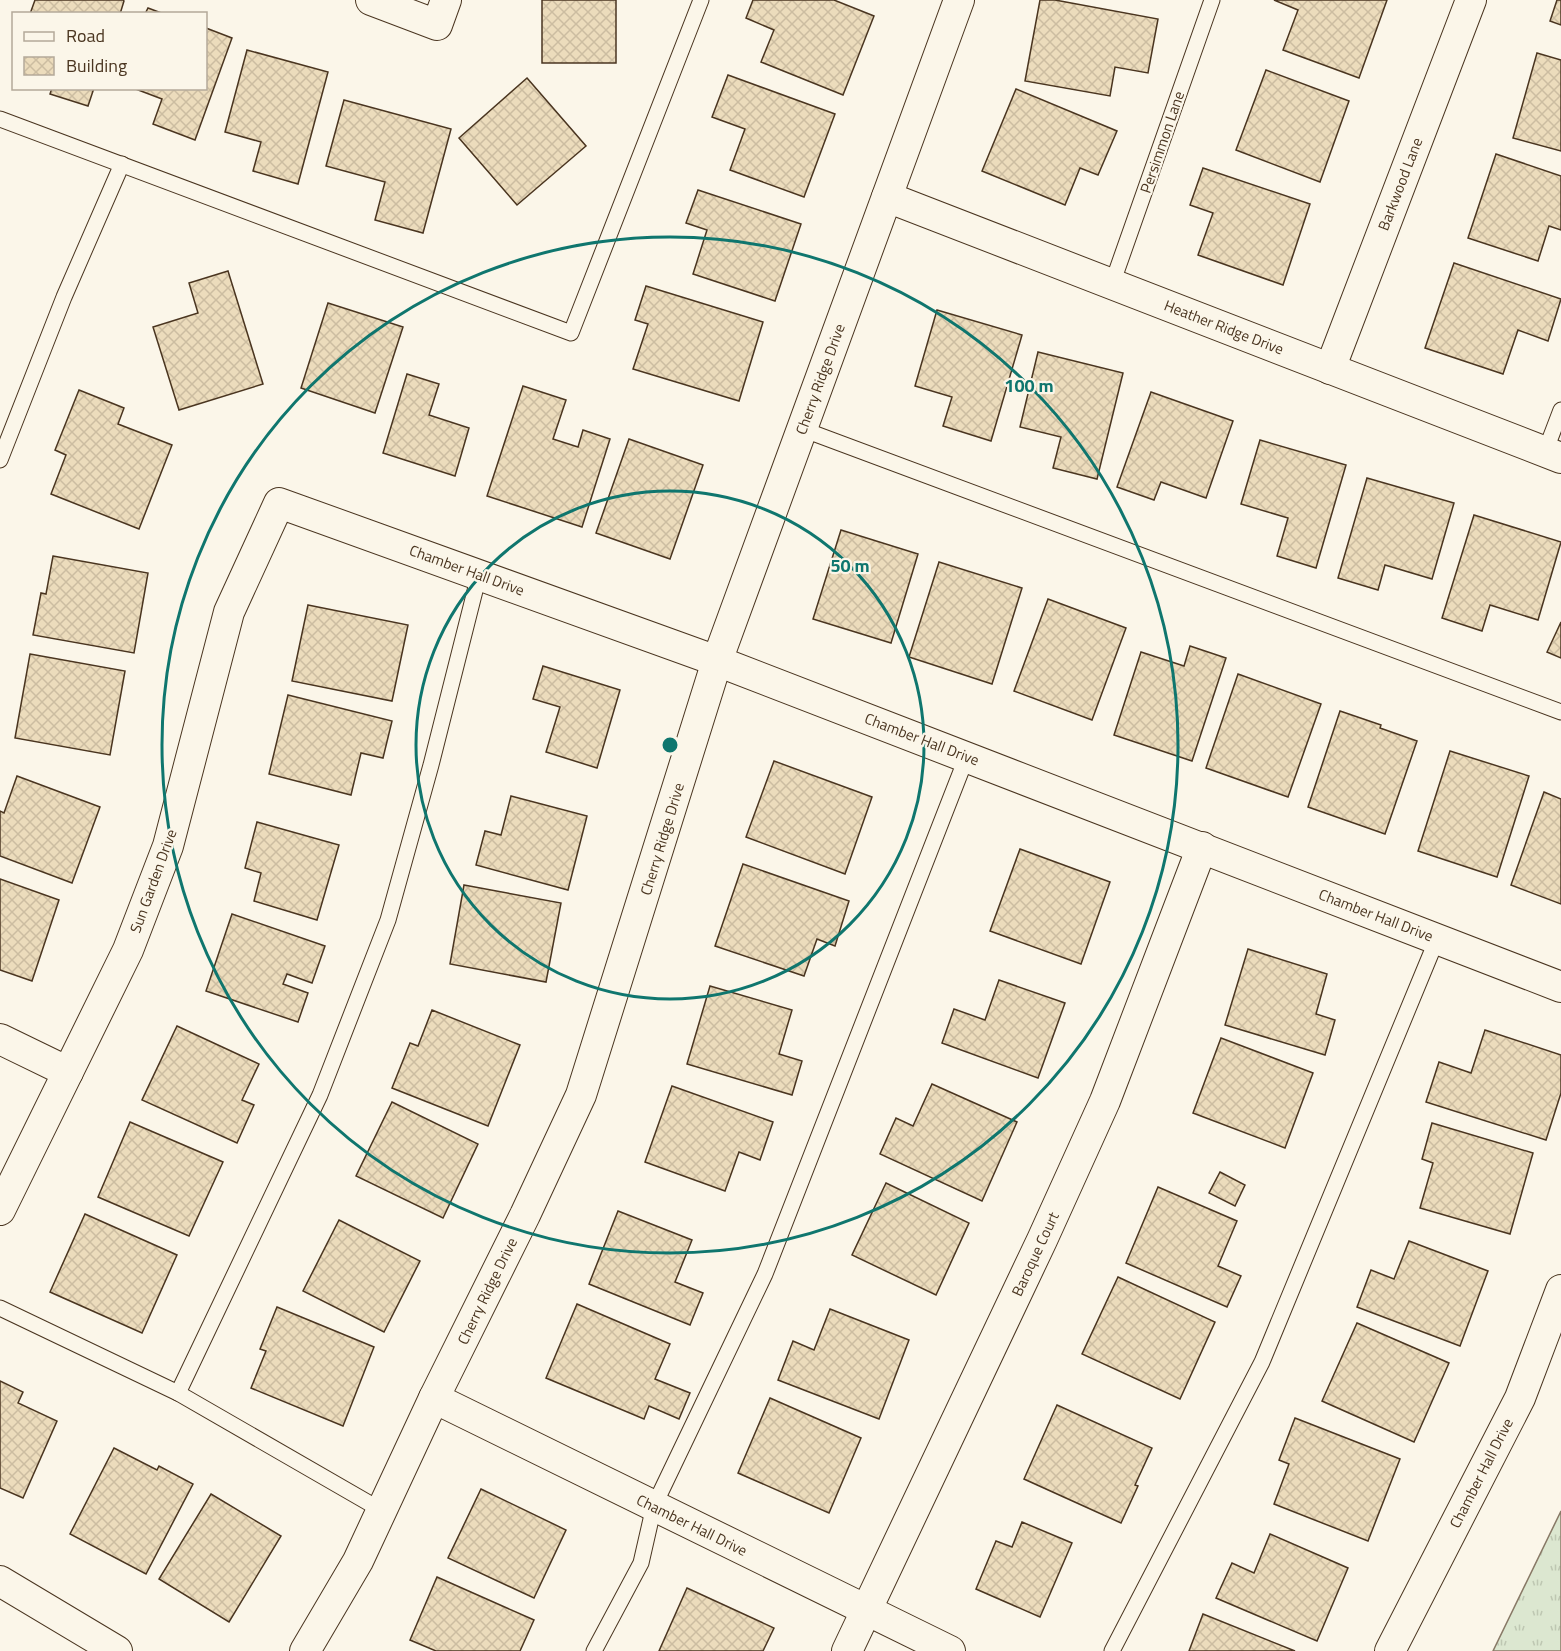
<svg xmlns="http://www.w3.org/2000/svg" width="1561" height="1651" font-family="'Titillium Web',sans-serif">
<style>
.grass{fill:url(#grass-tufts);stroke:#887966;stroke-width:1.5}
.building{fill:url(#building-cross-hatch);stroke:#4a3520;stroke-width:1.5}
.lines{fill:none;stroke-linecap:round;stroke-linejoin:round}
.service-casing{stroke:#4a3520;stroke-width:17}
.minor-casing{stroke:#4a3520;stroke-width:32}
.service{stroke:#fbf6e9;stroke-width:15}
.minor{stroke:#fbf6e9;stroke-width:30}
.ring{fill:none;stroke:#0f766e;stroke-width:3}
.labels{text-anchor:middle;dominant-baseline:central;stroke-width:4.5;stroke-linejoin:round;paint-order:stroke}
.street-label{font-size:15px;fill:#4a3520;stroke:#fbf6e9}
.centre{fill:#0f766e;stroke:#fbf6e9;stroke-width:3}
.ring-label{font-size:18px;text-anchor:middle;font-weight:bold;fill:#0f766e;stroke:#fbf6e9;stroke-width:4.5;stroke-linejoin:round;paint-order:stroke}
</style>
<defs>
<pattern id="grass-tufts" width="24" height="20" patternUnits="userSpaceOnUse" patternTransform="scale(1.5)"><rect width="24" height="20" fill="#dce7d0"/><path d="M3 7l-1-3M5 7V3M7 7l1-3M15 17l-1-3M17 17v-4M19 17l1-3" fill="none" stroke="#bec7b2"/></pattern>
<pattern id="building-cross-hatch" width="8" height="8" patternUnits="userSpaceOnUse" patternTransform="scale(1.5)"><rect width="8" height="8" fill="#ecdcbc"/><path d="M0 0l8 8M0 8l8-8" fill="none" stroke="#ccbda1"/></pattern>
</defs>
<rect width="100%" height="100%" fill="#fbf6e9"/>
<path class="grass" d="M1561,1511V1651H1493Z"/>
<g class="building">
<path d="M35,0H123L124,1L120,14H30Z"/>
<rect x="542" y="0" width="74" height="63"/>
<path d="M753,0H834L874,16L843,95L761,62L774,30L746,18Z"/>
<path d="M1040,0H1055L1158,19L1148,73L1115,67L1110,96L1025,81Z"/>
<path d="M1387,0L1359,78L1283,50L1298,10L1274,0Z"/>
<path d="M1557,0H1561V25L1550,21Z"/>
<path d="M148,8L164,14H145Z"/>
<path d="M206,28L232,38L195,140L153,124L162,99L133,88H206Z"/>
<path d="M247,50L328,72L298,184L253,171L261,142L225,132Z"/>
<path d="M1537,53L1561,60V151L1513,138Z"/>
<path d="M1266,70L1349,101L1320,182L1236,150Z"/>
<path d="M728,75L835,114L804,197L730,170L745,129L712,117Z"/>
<path d="M527,78L586,146L517,205L459,138Z"/>
<path d="M52,88H94L88,106L50,94Z"/>
<path d="M1016,89L1117,131L1098,175L1080,168L1065,205L982,171Z"/>
<path d="M344,100L451,129L423,233L375,220L385,182L326,166Z"/>
<path d="M1496,154L1561,176V230L1549,226L1538,261L1468,238Z"/>
<path d="M1203,168L1310,204L1283,285L1198,255L1213,213L1190,205Z"/>
<path d="M698,190L801,224L775,301L693,274L707,230L686,223Z"/>
<path d="M1454,263L1561,299L1548,341L1518,330L1503,374L1425,348Z"/>
<path d="M228,271L263,384L179,410L153,327L198,313L189,283Z"/>
<path d="M646,286L763,322L739,401L633,369L648,324L635,320Z"/>
<path d="M328,303L403,327L375,413L301,388Z"/>
<path d="M937,310L1022,335L991,441L943,426L952,397L915,386Z"/>
<path d="M1038,352L1123,373L1097,479L1053,468L1061,437L1020,427Z"/>
<path d="M407,374L439,384L429,415L469,428L455,476L383,453Z"/>
<path d="M523,386L566,400L553,439L578,447L583,430L610,439L582,527L487,496Z"/>
<path d="M79,390L124,408L118,424L172,445L139,529L51,494L66,455L55,450Z"/>
<path d="M1151,392L1233,421L1206,498L1161,482L1154,500L1117,487Z"/>
<path d="M629,439L703,465L670,559L596,533Z"/>
<path d="M1260,440L1346,465L1316,568L1277,556L1288,518L1241,504Z"/>
<path d="M1367,478L1454,503L1432,579L1385,565L1378,590L1338,578Z"/>
<path d="M1474,515L1561,542L1538,620L1490,605L1482,631L1442,618Z"/>
<path d="M841,530L918,554L891,643L813,619Z"/>
<path d="M53,556L148,573L134,653L33,635L41,593L46,594Z"/>
<path d="M939,562L1022,588L992,684L909,657Z"/>
<path d="M1048,599L1126,628L1092,720L1014,691Z"/>
<path d="M308,605L408,625L392,701L292,681Z"/>
<path d="M1561,622V658L1547,652Z"/>
<path d="M1190,646L1226,658L1192,761L1114,735L1141,652L1184,666Z"/>
<path d="M30,654L125,671L110,755L15,738Z"/>
<path d="M543,666L620,690L597,768L546,752L560,707L533,699Z"/>
<path d="M1238,674L1321,704L1288,797L1206,768Z"/>
<path d="M288,695L392,721L383,758L361,753L351,795L269,774Z"/>
<path d="M1340,711L1381,725L1380,728L1417,741L1385,834L1308,807Z"/>
<path d="M1450,751L1529,776L1497,877L1418,851Z"/>
<path d="M774,761L872,797L845,874L746,837Z"/>
<path d="M17,776L100,807L72,883L0,856V811L4,813Z"/>
<path d="M1544,792L1561,799V904L1511,885Z"/>
<path d="M511,796L587,816L568,890L476,865L485,831L501,835Z"/>
<path d="M257,822L339,845L317,920L254,901L261,873L245,868Z"/>
<path d="M1020,849L1110,882L1081,964L990,931Z"/>
<path d="M743,864L849,901L835,946L817,939L804,976L715,946Z"/>
<path d="M0,879L59,900L32,981L0,970Z"/>
<path d="M464,885L561,903L546,982L450,964Z"/>
<path d="M232,914L325,946L312,983L287,974L283,984L308,993L298,1022L206,991Z"/>
<path d="M1248,949L1327,974L1316,1014L1335,1020L1325,1055L1225,1025Z"/>
<path d="M999,980L1065,1003L1038,1078L942,1043L954,1009L985,1020Z"/>
<path d="M710,986L792,1010L779,1054L802,1061L792,1095L687,1064Z"/>
<path d="M432,1010L520,1045L488,1126L392,1088L410,1043L418,1046Z"/>
<path d="M177,1026L259,1064L242,1100L254,1105L237,1143L142,1100Z"/>
<path d="M1485,1030L1561,1055V1093L1546,1140L1426,1102L1439,1062L1471,1073Z"/>
<path d="M1221,1038L1313,1073L1285,1148L1193,1113Z"/>
<path d="M932,1084L1017,1122L982,1201L880,1154L896,1118L913,1126Z"/>
<path d="M672,1086L773,1122L760,1160L739,1152L725,1191L645,1162Z"/>
<path d="M392,1102L478,1144L443,1218L356,1176Z"/>
<path d="M130,1122L223,1162L189,1236L98,1197Z"/>
<path d="M1432,1123L1533,1153L1510,1234L1420,1208L1433,1163L1422,1159Z"/>
<path d="M1220,1172L1245,1185L1235,1206L1209,1193Z"/>
<path d="M886,1183L969,1223L936,1295L852,1255Z"/>
<path d="M1158,1187L1237,1221L1218,1266L1241,1276L1227,1307L1126,1263Z"/>
<path d="M618,1211L692,1240L675,1282L703,1293L690,1325L589,1284Z"/>
<path d="M85,1214L177,1255L142,1333L50,1292Z"/>
<path d="M339,1220L420,1261L384,1332L303,1291Z"/>
<path d="M1409,1241L1488,1271L1460,1346L1357,1307L1371,1270L1394,1279Z"/>
<path d="M1118,1277L1215,1322L1180,1399L1082,1354Z"/>
<path d="M577,1304L670,1344L655,1379L690,1393L679,1419L649,1406L644,1419L546,1378Z"/>
<path d="M277,1307L374,1347L343,1426L251,1388L266,1351L260,1349Z"/>
<path d="M830,1309L909,1340L879,1419L778,1380L793,1341L814,1350Z"/>
<path d="M1357,1323L1449,1363L1414,1442L1322,1401Z"/>
<path d="M0,1381L23,1392L18,1403L57,1421L23,1498L0,1488Z"/>
<path d="M770,1398L861,1438L829,1513L738,1473Z"/>
<path d="M1057,1405L1152,1448L1135,1485L1138,1486L1121,1523L1024,1479Z"/>
<path d="M1295,1418L1400,1459L1368,1541L1274,1504L1289,1464L1279,1460Z"/>
<path d="M114,1448L157,1470L159,1466L193,1484L146,1574L70,1534Z"/>
<path d="M481,1489L566,1530L534,1598L448,1558Z"/>
<path d="M211,1494L281,1536L229,1622L159,1579Z"/>
<path d="M1022,1522L1072,1543L1040,1617L976,1589L996,1541L1012,1547Z"/>
<path d="M1270,1534L1348,1568L1317,1641L1216,1598L1232,1563L1254,1573Z"/>
<path d="M437,1577L534,1620L520,1651H436L410,1640Z"/>
<path d="M687,1588L774,1628L763,1651H659Z"/>
<path d="M1203,1614L1295,1651H1189Z"/>
</g>
<g class="lines">
<g class="service-casing">
<g id="service">
<path d="M0,119L571,333L701,0"/>
<path d="M1112,284L1212,0"/>
<path d="M802,429L1561,712"/>
<path d="M1545,452L1561,410"/>
<path d="M0,460L64,297L122,164"/>
<path d="M0,1308L178,1393L381,1510"/>
<path d="M178,1393L320,1095L388,920L431,765L479,575"/>
<path d="M594,1651L641,1563L654,1506L765,1274L967,756"/>
<path d="M1112,1651L1262,1362L1437,939"/>
</g>
</g>
<g class="minor-casing">
<g id="minor">
<path d="M371,0L437,25L446,0"/>
<path d="M887,197L1561,458"/>
<path d="M1330,369L1471,0"/>
<path d="M0,1039L68,1072"/>
<path d="M0,1210L128,950L168,846L229,612L279,503L717,661L1561,987"/>
<path d="M434,1398L950,1651"/>
<path d="M0,1581L117,1651"/>
<path d="M305,1651L358,1561L434,1398L525,1215L581,1095L717,661L959,0"/>
<path d="M847,1651L1042,1240L1105,1101L1202,847"/>
<path d="M1390,1651L1520,1398L1561,1290"/>
</g>
</g>
<use href="#service" class="service"/>
<use href="#minor" class="minor"/>
</g>
<g class="ring">
<circle cx="670" cy="745" r="254"/>
<circle cx="670" cy="745" r="508"/>
</g>
<g class="labels">
<g class="street-label">
<text transform="translate(1162 142) rotate(-71)">Persimmon Lane</text>
<text transform="translate(1400 184) rotate(-69)">Barkwood Lane</text>
<text transform="translate(1224 327) rotate(21)">Heather Ridge Drive</text>
<text transform="translate(820 379) rotate(-70)">Cherry Ridge Drive</text>
<text transform="translate(467 570) rotate(20)">Chamber Hall Drive</text>
<text transform="translate(922 739) rotate(21)">Chamber Hall Drive</text>
<text transform="translate(662 839) rotate(-73)">Cherry Ridge Drive</text>
<text transform="translate(153 881) rotate(-70)">Sun Garden Drive</text>
<text transform="translate(1376 915) rotate(21)">Chamber Hall Drive</text>
<text transform="translate(1035 1254) rotate(-65)">Baroque Court</text>
<text transform="translate(487 1291) rotate(-64)">Cherry Ridge Drive</text>
<text transform="translate(1481 1473) rotate(-63)">Chamber Hall Drive</text>
<text transform="translate(692 1525) rotate(26)">Chamber Hall Drive</text>
</g>
</g>
<circle cx="670" cy="745" r="9" class="centre"/>
<g class="ring-label">
<text x="1029" y="392">100 m</text>
<text x="850" y="572">50 m</text>
</g>
<rect x="12" y="12" width="195" height="78" fill="#fbf6e9" stroke="#b4a999" stroke-width="1.5"/>
<rect x="24" y="32" width="30" height="9" fill="#fbf6e9" stroke="#b4a999" stroke-width="1.5"/>
<text x="66" y="42" font-size="18" fill="#4a3520">Road</text>
<rect x="24" y="57" width="30" height="18" fill="url(#building-cross-hatch)" stroke="#b4a999" stroke-width="1.5"/>
<text x="66" y="72" font-size="18" fill="#4a3520">Building</text>
</svg>
